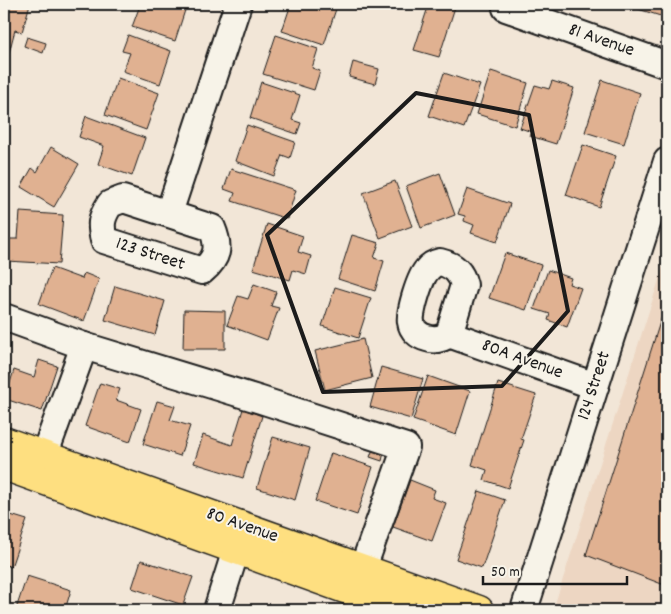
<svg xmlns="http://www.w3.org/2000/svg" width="671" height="614" font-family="Dekko,sans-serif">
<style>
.built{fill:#edd6c2}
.building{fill:#e0b191;stroke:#1c1c1c}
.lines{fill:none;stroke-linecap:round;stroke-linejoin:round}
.minor-casing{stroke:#1c1c1c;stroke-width:30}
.major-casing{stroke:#1c1c1c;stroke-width:31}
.minor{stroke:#f7f3e8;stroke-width:26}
.major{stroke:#fedf80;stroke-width:28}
.marked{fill:none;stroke:#1c1c1c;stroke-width:4;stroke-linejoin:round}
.labels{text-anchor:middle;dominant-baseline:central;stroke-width:4;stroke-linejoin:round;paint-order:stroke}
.street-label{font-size:19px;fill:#1c1c1c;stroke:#f7f3e8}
</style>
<rect width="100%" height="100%" fill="#f2e6d7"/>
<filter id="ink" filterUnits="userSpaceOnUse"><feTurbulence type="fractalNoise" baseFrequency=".02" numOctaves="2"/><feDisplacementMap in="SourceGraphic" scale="10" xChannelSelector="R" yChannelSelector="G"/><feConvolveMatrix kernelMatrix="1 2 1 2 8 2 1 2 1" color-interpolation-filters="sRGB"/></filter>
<g filter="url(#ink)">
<path class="built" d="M667,255V610H553Z"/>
<g class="building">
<path d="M4,4H30L22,32L15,30L7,60L4,59Z"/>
<path d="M133,4H187L175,41L132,27L139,8L132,6Z"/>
<path d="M291,4H329L337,6L324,45L282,31Z"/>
<path d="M429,4H456L439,57L414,50Z"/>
<path d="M640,4H667V18L638,9Z"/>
<path d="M128,35L171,51L160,84L123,71L130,53L122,51Z"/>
<path d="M276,35L318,49L312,68L320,71L314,90L263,74Z"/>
<path d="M27,37L46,43L43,53L24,46Z"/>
<path d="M353,62L379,69L375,84L349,77Z"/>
<path d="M491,71L528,83L515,126L477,114Z"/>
<path d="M444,73L480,85L464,128L429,116Z"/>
<path d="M118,78L159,93L146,130L105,115Z"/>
<path d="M602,80L640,93L624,144L585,132Z"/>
<path d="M552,81L574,88L556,144L530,136L532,132L520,128L535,85L549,89Z"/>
<path d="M261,82L300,95L292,120L301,123L297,134L250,118Z"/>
<path d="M86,116L145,138L132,176L98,164L104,146L79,137Z"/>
<path d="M247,125L295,142L290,158L282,155L274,176L235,161Z"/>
<path d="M583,145L616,156L599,207L566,195Z"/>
<path d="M51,147L79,164L54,207L21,187L32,168L37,172Z"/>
<path d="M231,169L296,190L287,219L232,201L235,193L224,189Z"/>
<path d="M440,173L455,215L421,228L406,186Z"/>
<path d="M395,181L412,226L380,238L363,193Z"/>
<path d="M467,189L510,204L497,242L471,233L474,225L464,221L465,216L458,214Z"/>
<path d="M20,212L63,215L59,264L7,261L9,239H18Z"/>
<path d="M267,224L303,236L298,252L311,256L306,274L293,270L290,280L253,269Z"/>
<path d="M352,235L379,243L374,258L384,261L375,291L338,279Z"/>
<path d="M505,253L541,265L526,310L489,298Z"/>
<path d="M52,268L82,279L84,273L99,279L84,321L39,304Z"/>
<path d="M548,270L571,278L569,284L581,288L567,327L548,320L550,314L534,309Z"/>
<path d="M254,284L276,292L271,306L279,308L267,340L227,325L238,296L248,299Z"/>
<path d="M115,286L165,301L155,335L105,320Z"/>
<path d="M335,287L371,298L358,338L322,326Z"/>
<path d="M667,300V586L586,555Z"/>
<path d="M184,310L225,311V349H183Z"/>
<path d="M363,339L372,378L325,390L315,351Z"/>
<path d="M39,360L57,366L42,411L5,399L14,370L34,377Z"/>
<path d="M381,367L423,379L411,419L370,407Z"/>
<path d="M428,376L470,391L456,435L413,420Z"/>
<path d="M100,383L120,389L116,400L141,409L130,442L85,426Z"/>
<path d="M498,383L536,395L521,439L524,440L508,488L484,480L487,470L472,465Z"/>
<path d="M157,401L175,406L170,420L190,426L180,456L143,444Z"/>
<path d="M243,409L262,416L243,478L194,463L203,435L232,445Z"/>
<path d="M273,437L310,448L295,500L257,488Z"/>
<path d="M373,449L384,452L382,461L370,457Z"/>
<path d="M331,453L373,467L357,515L315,501Z"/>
<path d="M410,480L435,490L432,498L446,503L432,541L393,527Z"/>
<path d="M479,491L505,500L482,568L456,559Z"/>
<path d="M4,513L27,520L11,567L4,564Z"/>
<path d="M141,560L193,577L183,605L132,588Z"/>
<path d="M27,576L71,590L65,610H21L16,609Z"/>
</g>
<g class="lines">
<g class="minor-casing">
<g id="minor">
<path d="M506,8L667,65"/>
<path d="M123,199L212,228C220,247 218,258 202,271L104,240C100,224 101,218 110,204Z"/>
<path d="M169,213L238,4"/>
<path d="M440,262C453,265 461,272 464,285L449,334C442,339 435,341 427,338C419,336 412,330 411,322C409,313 420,277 427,270C430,266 435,263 440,262Z"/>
<path d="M4,317L84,346L261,400L406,447L363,568"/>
<path d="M449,334L595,386"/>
<path d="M44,456L84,346"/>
<path d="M217,610L236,550"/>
<path d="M524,610L667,161"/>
</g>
</g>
<g class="major-casing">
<g id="major">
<path d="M4,441L479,610"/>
<path d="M4,466L403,610"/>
</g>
</g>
<use href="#minor" class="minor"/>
<use href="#major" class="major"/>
</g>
</g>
<path class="marked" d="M416,93L529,115L568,311L502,386L323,392L267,235Z"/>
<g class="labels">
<g class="street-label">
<text transform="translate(601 41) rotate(19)">81 Avenue</text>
<text transform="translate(150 255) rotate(18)">123 Street</text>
<text transform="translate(522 360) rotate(20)">80A Avenue</text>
<text transform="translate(595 386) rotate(-72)">124 Street</text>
<text transform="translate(242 526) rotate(19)">80 Avenue</text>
</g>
</g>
<rect width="671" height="614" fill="none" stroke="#f7f3e8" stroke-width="20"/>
<rect x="10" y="10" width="651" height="594" fill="none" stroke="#1c1c1c" stroke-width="2" filter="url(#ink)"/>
<path d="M483 576v8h144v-8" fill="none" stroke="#1c1c1c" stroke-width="2.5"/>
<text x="491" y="576" font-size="15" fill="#1c1c1c" stroke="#f7f3e8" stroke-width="4" paint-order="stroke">50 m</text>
</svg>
